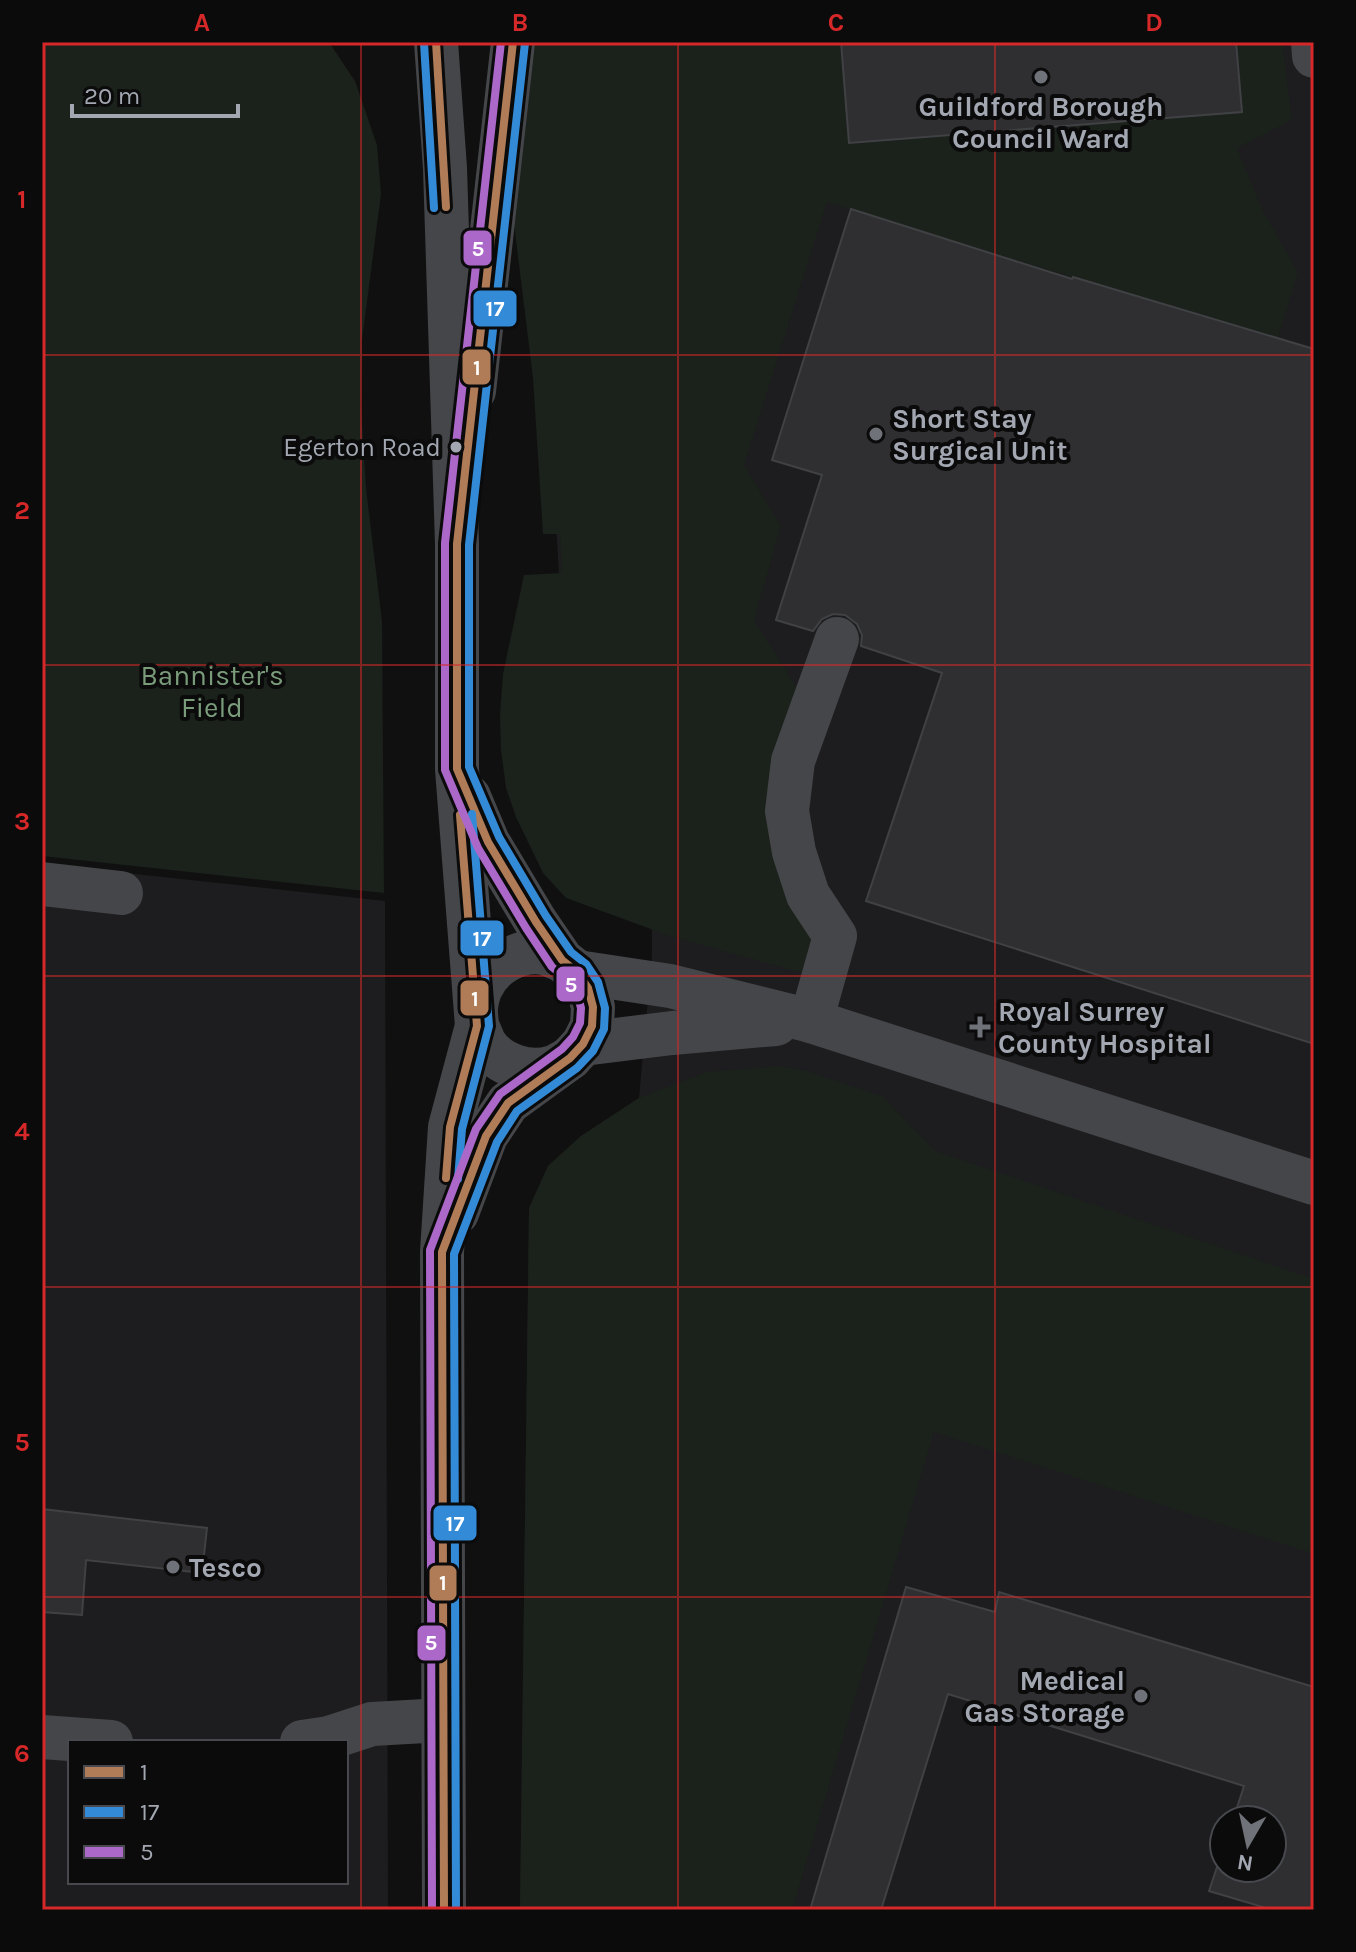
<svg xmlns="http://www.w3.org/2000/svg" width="1356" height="1952" font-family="Karla,sans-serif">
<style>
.built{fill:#1d1d1f;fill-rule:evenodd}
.green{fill:#1b211b}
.building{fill:#2f2f31;stroke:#404144;stroke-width:2}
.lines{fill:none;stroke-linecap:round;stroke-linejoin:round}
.minor{stroke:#454649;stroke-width:44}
.bus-1-casing{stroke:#0b0b0c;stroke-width:14}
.bus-2-casing{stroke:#0b0b0c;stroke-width:14}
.bus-3-casing{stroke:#0b0b0c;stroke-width:14}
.bus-1{stroke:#b07c57;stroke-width:8}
.bus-2{stroke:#338bd7;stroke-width:8}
.bus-3{stroke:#ac68c9;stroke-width:8}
.grid{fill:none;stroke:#d62828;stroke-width:2;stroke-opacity:0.55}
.poi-dot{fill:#6f7279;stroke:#0b0b0c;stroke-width:3}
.bus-dot{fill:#a2a7b1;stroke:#0b0b0c;stroke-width:3}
.labels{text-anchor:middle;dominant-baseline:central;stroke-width:8;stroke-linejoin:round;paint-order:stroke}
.bus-label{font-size:26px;fill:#a2a7b1;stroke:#0b0b0c;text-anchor:end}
.poi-label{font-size:28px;font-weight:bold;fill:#a2a7b1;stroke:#0b0b0c;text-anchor:start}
.park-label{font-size:28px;fill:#7a9c7b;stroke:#0b0b0c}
.line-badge{stroke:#0b0b0c;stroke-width:3}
.badge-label{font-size:22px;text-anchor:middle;font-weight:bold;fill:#fff}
.neatline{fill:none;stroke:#d62828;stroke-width:3}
.grid-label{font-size:26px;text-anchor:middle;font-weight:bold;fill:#d62828}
</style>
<rect width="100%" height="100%" fill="#101011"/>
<g class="built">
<path d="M595,42H1314V1910H520L529,1208L548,1166L581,1136L639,1098L652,955V929L573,827L550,415ZM1224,1820H1272V1868H1224Z"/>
<path d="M42,864L385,901L388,1910H42ZM70,1742H346V1882H70Z"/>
</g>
<g class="green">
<path d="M42,42H329L355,81L377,145L381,194L362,340L361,408L366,488L382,621L384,893L42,856Z"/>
<path d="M533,42H1282L1292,120L1237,148L1262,209L1298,273L1277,340L827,202L744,465L781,526L754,620L797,688L821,940L810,975L670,936L566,898L543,873L516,817L506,788L501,750L500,714L503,674L524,575L562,573L560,534H543L533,378L506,159Z"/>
<path d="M781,1066L807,1071L882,1096L935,1151L1314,1279V1554L934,1432L792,1910H520L529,1208L548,1166L581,1136L639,1098L707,1072Z"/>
</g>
<g class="building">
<path d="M841,42H1236L1242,112L849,143Z"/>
<path d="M851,209L1072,279L1073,277L1314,349V1044L866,901L942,673L861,646L862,635L857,624L845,615L833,614L822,619L813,631L776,620L822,475L772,460Z"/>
<path d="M42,1509L207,1528L202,1573L86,1560L82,1615L42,1612Z"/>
<path d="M906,1587L995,1612L999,1592L1314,1687V1910H1273L1209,1891L1224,1846V1868H1272V1820H1233L1244,1786L948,1694L881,1910H810Z"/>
</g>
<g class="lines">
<g class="minor">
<path d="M436,42L445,168L457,544V769L477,1026C480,1031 482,1038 485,1044C499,1065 529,1075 553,1067C559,1065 565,1061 570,1058"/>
<path d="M1313,42L1314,56"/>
<path d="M474,391L513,42"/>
<path d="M42,884L121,893"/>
<path d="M577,972L670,986L811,1021L1314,1183"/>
<path d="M476,1007C477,1001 478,994 481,988C491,965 518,949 544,953C550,955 556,958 562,960"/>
<path d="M811,1021L835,936L808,895L794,852L787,811L793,761L837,639"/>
<path d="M583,1044L672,1033L776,1024"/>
<path d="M457,1213L486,1136L508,1103L570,1058L583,1044L592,1026L593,1007L588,988L577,972L562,960L536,922L488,842L469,797"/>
<path d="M42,1737L111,1742"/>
<path d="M302,1742L329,1738L372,1724L443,1720"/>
<path d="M444,1910L442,1252L450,1127L477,1026"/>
</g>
<g class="bus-1-casing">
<g id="bus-1">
<path d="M436,42L446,207"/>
<path d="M446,1178L450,1127L477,1026L460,815"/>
<path d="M444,1910L442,1252L486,1136L508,1103L570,1058L583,1044L592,1026L593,1007L588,988L577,972L562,960L536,922L488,842L457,769V544L513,42"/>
</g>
</g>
<g class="bus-2-casing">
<g id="bus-2">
<path d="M424,43L434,208"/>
<path d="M458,1179L462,1129L489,1026L472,814"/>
<path d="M456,1910L454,1254L497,1142L517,1111L577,1068L593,1051L604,1029L605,1008L598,982L586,964L571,952L546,916L499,837L469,767V545L525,43"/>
</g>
</g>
<g class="bus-3-casing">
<path id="bus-3" d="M432,1910L430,1250L476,1129L500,1094L562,1049L573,1037L580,1023L581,1008L577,993L568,980L552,967L526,928L478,848L445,770V543L501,42"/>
</g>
<use href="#bus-1" class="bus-1"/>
<use href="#bus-2" class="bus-2"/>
<use href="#bus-3" class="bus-3"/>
</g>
<path class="grid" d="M361,42V1910M678,42V1910M995,42V1910M42,355H1314M42,665H1314M42,976H1314M42,1287H1314M42,1597H1314"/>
<g class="poi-dot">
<circle cx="1041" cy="77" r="8"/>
<circle cx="876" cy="434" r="8"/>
<path d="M976 1015h8v8h8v8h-8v8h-8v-8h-8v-8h8z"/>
<circle cx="173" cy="1567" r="8"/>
<circle cx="1141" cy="1696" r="8"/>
</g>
<circle class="bus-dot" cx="456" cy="447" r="7"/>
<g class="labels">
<g class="bus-label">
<text x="441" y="447">Egerton Road</text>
</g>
<g class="poi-label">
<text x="1041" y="106" text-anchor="middle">Guildford Borough<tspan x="1041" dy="32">Council Ward</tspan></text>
<text x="892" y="418">Short Stay<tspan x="892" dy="32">Surgical Unit</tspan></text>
<text x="998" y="1011">Royal Surrey<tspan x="998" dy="32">County Hospital</tspan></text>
<text x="189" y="1567">Tesco</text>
<text x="1125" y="1680" text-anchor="end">Medical<tspan x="1125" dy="32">Gas Storage</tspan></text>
</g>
<g class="park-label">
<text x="212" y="675">Bannister's<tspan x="212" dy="32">Field</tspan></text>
</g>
</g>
<g class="line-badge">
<rect x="462" y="229" width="31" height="38" rx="8" fill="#ac68c9"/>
<rect x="472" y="289" width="46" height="39" rx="8" fill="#338bd7"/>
<rect x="461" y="348" width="31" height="38" rx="8" fill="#b07c57"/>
<rect x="459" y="919" width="46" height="38" rx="8" fill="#338bd7"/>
<rect x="555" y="965" width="31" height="38" rx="8" fill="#ac68c9"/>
<rect x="459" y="979" width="31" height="38" rx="8" fill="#b07c57"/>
<rect x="432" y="1504" width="46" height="38" rx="8" fill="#338bd7"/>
<rect x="428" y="1564" width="30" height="38" rx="8" fill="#b07c57"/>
<rect x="416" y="1624" width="31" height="38" rx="8" fill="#ac68c9"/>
</g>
<g class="badge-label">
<text x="478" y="256">5</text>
<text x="495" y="316">17</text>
<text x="477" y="375">1</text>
<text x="482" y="946">17</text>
<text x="571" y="992">5</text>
<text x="475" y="1006">1</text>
<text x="455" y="1531">17</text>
<text x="443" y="1590">1</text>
<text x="431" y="1650">5</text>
</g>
<rect width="1356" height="1952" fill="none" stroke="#0b0b0c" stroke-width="88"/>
<rect x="68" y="1740" width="280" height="144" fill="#0b0b0c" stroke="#47494e" stroke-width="2"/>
<rect x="84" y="1766" width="40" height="12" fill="#b07c57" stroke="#47494e" stroke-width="2"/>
<text x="140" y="1780" font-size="24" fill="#a2a7b1">1</text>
<rect x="84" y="1806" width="40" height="12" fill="#338bd7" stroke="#47494e" stroke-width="2"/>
<text x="140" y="1820" font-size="24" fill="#a2a7b1">17</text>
<rect x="84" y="1846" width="40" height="12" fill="#ac68c9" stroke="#47494e" stroke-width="2"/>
<text x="140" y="1860" font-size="24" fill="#a2a7b1">5</text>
<g transform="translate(1248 1844) rotate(189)"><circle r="38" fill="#0b0b0c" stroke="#47494e" stroke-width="2"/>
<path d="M0-6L14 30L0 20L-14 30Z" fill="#6f7279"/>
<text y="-12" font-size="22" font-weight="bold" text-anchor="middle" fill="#a2a7b1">N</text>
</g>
<path d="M72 104v12h166v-12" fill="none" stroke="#a2a7b1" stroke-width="4"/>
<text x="84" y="104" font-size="24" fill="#a2a7b1" stroke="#0b0b0c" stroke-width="6" paint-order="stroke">20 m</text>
<rect x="44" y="44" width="1268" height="1864" class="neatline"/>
<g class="grid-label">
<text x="202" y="31">A</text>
<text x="520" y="31">B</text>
<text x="836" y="31">C</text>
<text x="1154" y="31">D</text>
<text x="22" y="208">1</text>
<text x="22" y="519">2</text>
<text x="22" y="830">3</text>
<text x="22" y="1140">4</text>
<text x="22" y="1451">5</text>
<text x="22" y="1762">6</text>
</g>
</svg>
